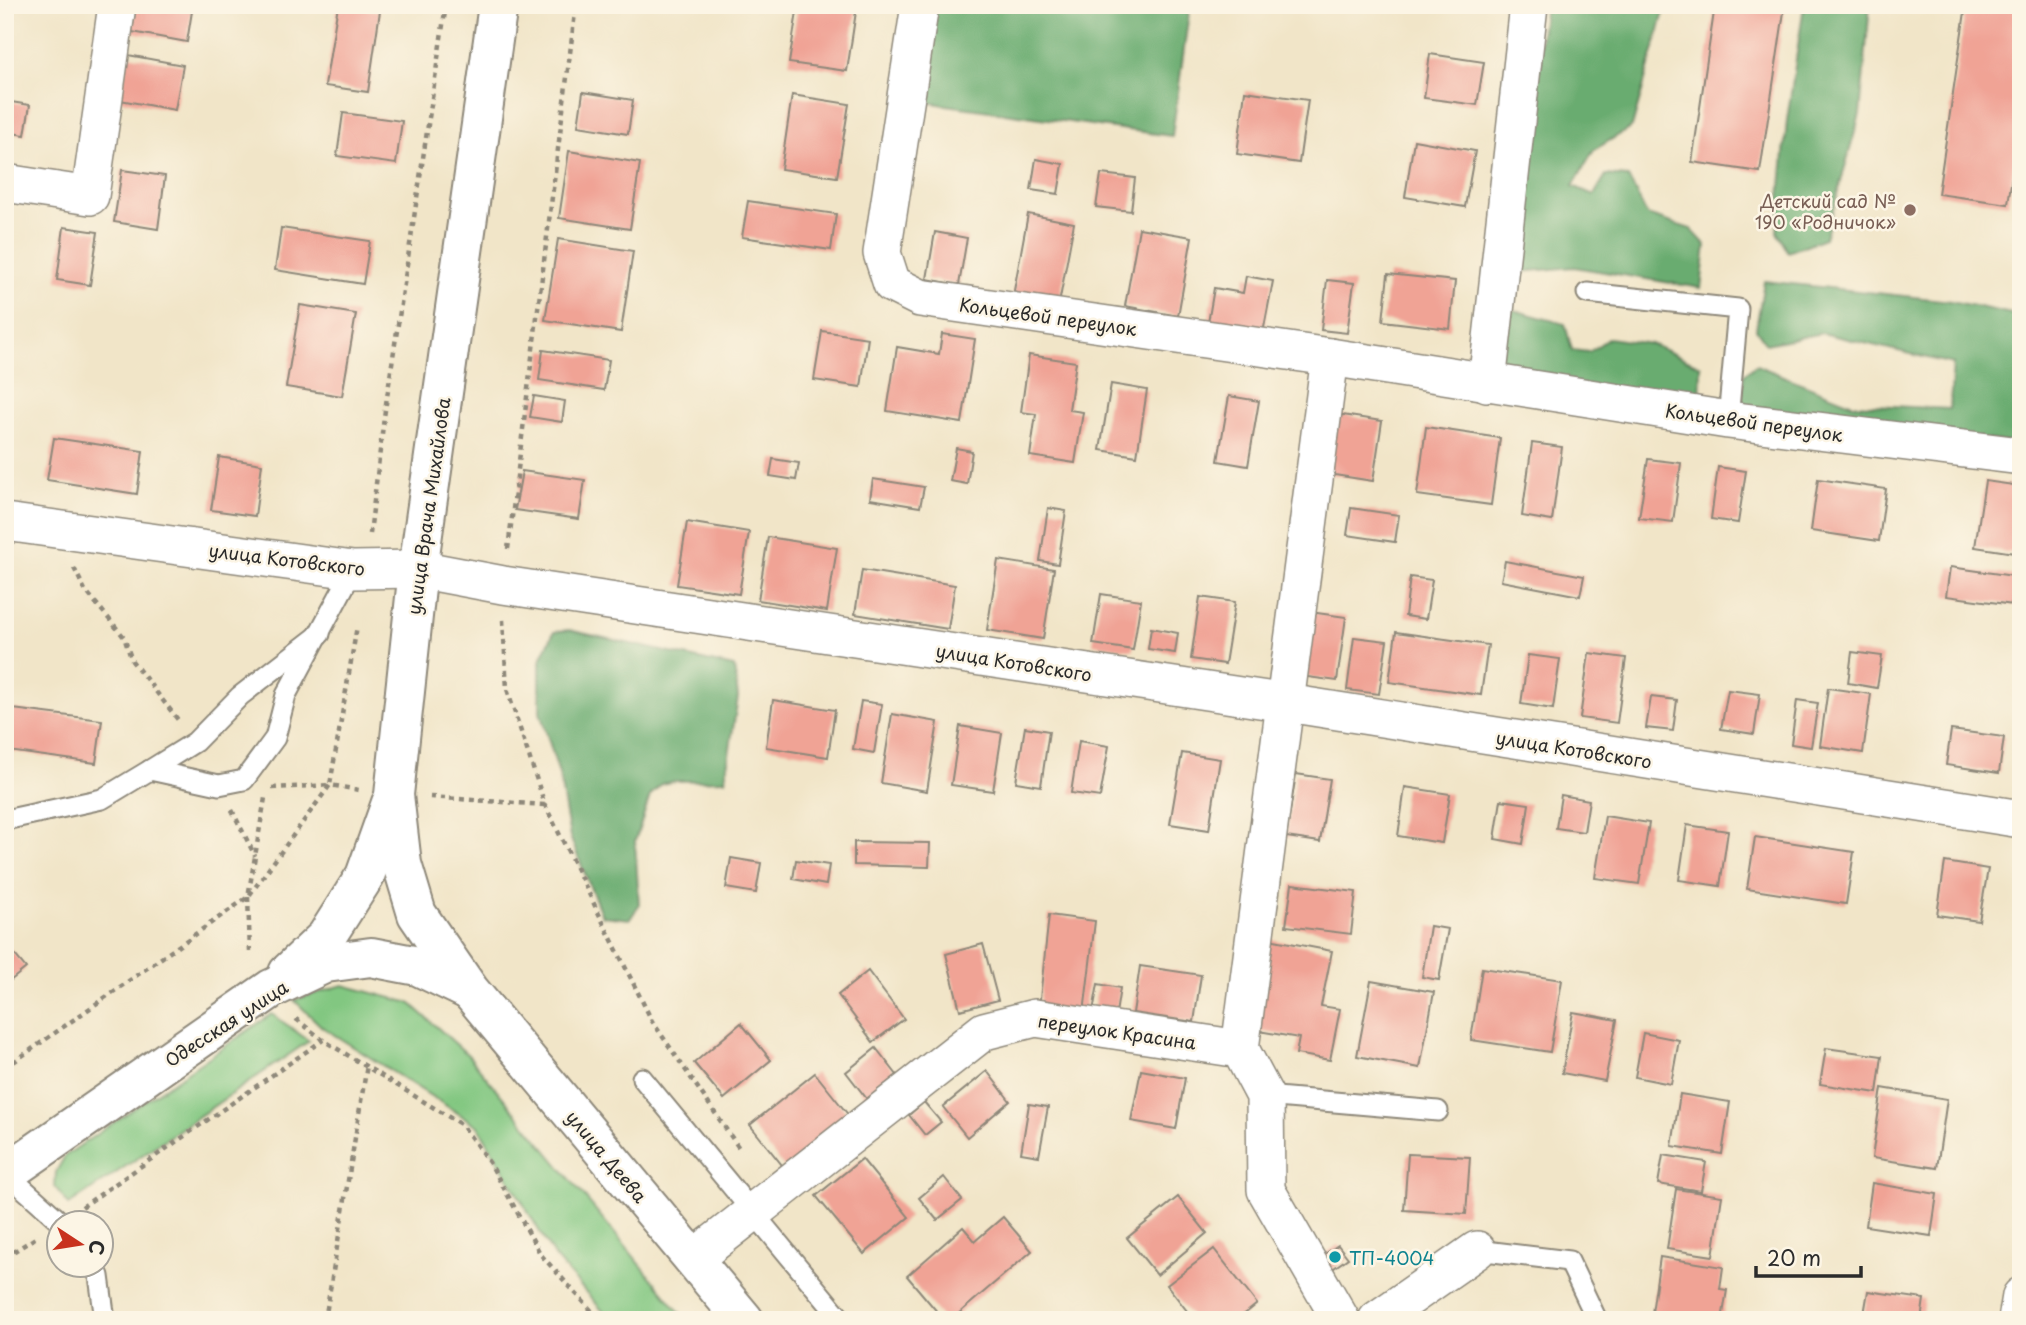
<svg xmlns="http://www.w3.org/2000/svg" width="2026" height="1325" font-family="'Playpen Sans',sans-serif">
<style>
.green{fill:#82c781;stroke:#567956;stroke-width:2}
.forest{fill:#69ac6f;stroke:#4a6c4d;stroke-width:2}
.building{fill:#f0a395}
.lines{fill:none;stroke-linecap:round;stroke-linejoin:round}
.service-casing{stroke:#8e887a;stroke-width:23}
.minor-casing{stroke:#8e887a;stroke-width:40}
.secondary-casing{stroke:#8e887a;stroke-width:42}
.path{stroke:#8e887a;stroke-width:4.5;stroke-dasharray:5 5;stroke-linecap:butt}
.service{stroke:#fff;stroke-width:19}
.minor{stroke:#fff;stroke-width:37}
.secondary{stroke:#fff;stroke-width:38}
.education-dot{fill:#8d6e63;stroke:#fcf5e5;stroke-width:2.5}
.culture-dot{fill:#0f9aa8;stroke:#fcf5e5;stroke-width:2.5}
.labels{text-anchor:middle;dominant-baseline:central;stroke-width:5;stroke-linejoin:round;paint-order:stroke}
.education-label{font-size:18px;fill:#785e54;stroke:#fcf5e5;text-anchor:end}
.street-label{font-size:18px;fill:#2b2b2b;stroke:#fcf5e5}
.culture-label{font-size:18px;fill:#0d838f;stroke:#fcf5e5;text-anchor:start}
</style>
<rect width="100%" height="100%" fill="#fcf5e5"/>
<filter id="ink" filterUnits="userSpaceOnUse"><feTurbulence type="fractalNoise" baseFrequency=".0143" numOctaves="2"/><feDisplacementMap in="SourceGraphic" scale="14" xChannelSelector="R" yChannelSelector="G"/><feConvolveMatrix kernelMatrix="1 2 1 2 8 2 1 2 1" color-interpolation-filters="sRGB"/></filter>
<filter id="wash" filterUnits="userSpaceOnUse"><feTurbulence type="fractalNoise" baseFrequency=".00686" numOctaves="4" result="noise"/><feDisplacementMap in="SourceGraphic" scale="28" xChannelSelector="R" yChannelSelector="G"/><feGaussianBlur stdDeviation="1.57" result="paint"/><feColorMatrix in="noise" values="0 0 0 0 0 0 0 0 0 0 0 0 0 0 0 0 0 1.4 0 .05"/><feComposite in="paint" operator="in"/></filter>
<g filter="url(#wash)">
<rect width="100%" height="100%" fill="#f1e5c8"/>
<g class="green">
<path d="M343,985L410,1003L468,1055L686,1320H611L555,1258L478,1126L322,1027L294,1000Z"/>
<path d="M272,1014L309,1041L69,1205L55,1187L56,1172L65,1156Z"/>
</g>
<g class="forest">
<path d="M924,5H1190L1172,136L909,100Z"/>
<path d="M1545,5H1666L1632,127L1594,150L1573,186L1594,195L1606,175L1628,177L1647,215L1691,229L1706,245L1701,288L1574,267L1510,273Z"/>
<path d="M1804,5H1870L1860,114L1825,238L1788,252L1777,232L1787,120Z"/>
<path d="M1764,281L1951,301L2021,316V444L1741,411L1744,374L1756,365L1853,404L1950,409L1953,364L1822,333L1766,344L1756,329Z"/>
<path d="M1506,308L1565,324L1572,350L1589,352L1609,338L1651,344L1701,366L1700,406L1497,383Z"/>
<path d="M569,630L734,667L738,697L725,780L676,781L661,784L650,796L635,841L639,905L630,919L602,916L570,837L559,774L540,712V661L554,632Z"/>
</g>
<g id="blocks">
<g class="building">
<path d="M136,5H193L187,42L132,32Z"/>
<path d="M338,5L380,11L368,92L325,86Z"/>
<path d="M798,5H857L847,71L789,63Z"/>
<path d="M1715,5H1785L1760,172L1692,162Z"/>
<path d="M1966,5H2021V116L2008,204L1938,194Z"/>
<path d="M1430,54L1484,62L1477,105L1424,98Z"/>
<path d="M128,55L183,65L175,110L120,100Z"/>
<path d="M1245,91L1308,100L1299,163L1237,154Z"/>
<path d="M583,92L633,100L628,134L578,126Z"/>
<path d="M792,95L849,104L837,177L781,169Z"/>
<path d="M5,101L30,105L25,135L5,132Z"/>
<path d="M343,113L402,121L396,164L337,156Z"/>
<path d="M1414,140L1475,151L1465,207L1405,197Z"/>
<path d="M569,151L640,163L630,229L559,218Z"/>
<path d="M1036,159L1063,164L1058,194L1031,190Z"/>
<path d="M122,170L165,176L158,229L114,222Z"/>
<path d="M1101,174L1135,178L1131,211L1096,207Z"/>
<path d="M748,201L836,214L831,250L742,237Z"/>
<path d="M1028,214L1074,223L1059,304L1013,296Z"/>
<path d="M64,227L98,232L90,285L57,280Z"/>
<path d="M281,228L370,241L363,284L275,270Z"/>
<path d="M1139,228L1192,237L1178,316L1125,306Z"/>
<path d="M935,232L967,238L959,285L927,279Z"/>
<path d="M558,239L633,251L621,332L545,320Z"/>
<path d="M1388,274L1455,281L1450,329L1383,321Z"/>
<path d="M1246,276L1273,281L1263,333L1208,323L1214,288L1243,293Z"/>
<path d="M1327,280L1354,283L1347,333L1321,330Z"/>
<path d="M300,305L356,314L342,396L286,387Z"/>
<path d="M822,331L868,338L861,387L814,380Z"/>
<path d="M942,334L975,339L962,423L887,411L897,347L939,354Z"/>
<path d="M543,350L609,360L604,390L539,380Z"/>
<path d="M1029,355L1076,362L1069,410L1083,412L1075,463L1030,456L1036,414L1021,412Z"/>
<path d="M1111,384L1147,390L1137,456L1100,450Z"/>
<path d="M534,396L565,401L562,422L530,417Z"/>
<path d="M1229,396L1259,401L1248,466L1218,461Z"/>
<path d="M1336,414L1382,421L1373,481L1328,474Z"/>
<path d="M1426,427L1500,438L1491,505L1417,495Z"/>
<path d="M54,438L143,451L137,494L47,480Z"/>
<path d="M1532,443L1562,447L1552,521L1522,516Z"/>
<path d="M956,448L972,451L967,484L950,481Z"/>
<path d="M219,457L262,464L255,516L211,510Z"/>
<path d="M773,459L799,463L796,480L770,476Z"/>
<path d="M1648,459L1681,463L1673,522L1639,518Z"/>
<path d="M1718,467L1746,471L1738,523L1711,519Z"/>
<path d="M522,471L585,480L579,519L515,510Z"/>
<path d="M873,479L924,487L920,507L870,499Z"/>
<path d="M1818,479L1886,489L1879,541L1811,531Z"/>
<path d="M1985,481L2021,486V554L1975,547Z"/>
<path d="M1048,508L1066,511L1058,564L1040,561Z"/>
<path d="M1351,508L1399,515L1395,542L1347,535Z"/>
<path d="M687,522L749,532L739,594L677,585Z"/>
<path d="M768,537L837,548L827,611L758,600Z"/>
<path d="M998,560L1054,569L1043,639L987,630Z"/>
<path d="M1505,561L1584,576L1580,596L1501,581Z"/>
<path d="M1950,567L2021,577V606L1946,596Z"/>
<path d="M862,570L955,585L948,629L855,614Z"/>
<path d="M1410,577L1432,580L1426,619L1405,616Z"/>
<path d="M1101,594L1141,600L1133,650L1093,644Z"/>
<path d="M1200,597L1235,602L1225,664L1191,659Z"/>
<path d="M1310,612L1346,617L1337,681L1300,676Z"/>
<path d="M1151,628L1178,633L1175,653L1148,649Z"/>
<path d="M1396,632L1488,645L1481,695L1389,682Z"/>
<path d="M1354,637L1387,641L1379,694L1347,690Z"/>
<path d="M1852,652L1882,656L1877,688L1848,683Z"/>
<path d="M1589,653L1626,658L1617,723L1580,718Z"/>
<path d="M1528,655L1560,659L1553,709L1521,704Z"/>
<path d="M1828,688L1871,694L1863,753L1820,746Z"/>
<path d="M1728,690L1760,694L1754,734L1721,729Z"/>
<path d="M1651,697L1677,700L1673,731L1646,728Z"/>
<path d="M773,700L835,710L828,757L766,747Z"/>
<path d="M1797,700L1818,703L1811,747L1791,744Z"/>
<path d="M861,701L882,704L874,753L853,749Z"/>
<path d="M13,709L102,720L96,763L8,751Z"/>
<path d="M892,714L938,722L927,791L881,783Z"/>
<path d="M960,726L1002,733L993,791L951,785Z"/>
<path d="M1025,727L1049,731L1041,786L1016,782Z"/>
<path d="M1951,730L2004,737L1999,773L1946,765Z"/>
<path d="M1079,741L1109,746L1100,797L1071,793Z"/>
<path d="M1182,753L1220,759L1209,830L1170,824Z"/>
<path d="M1296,774L1330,779L1320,842L1286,837Z"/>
<path d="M1405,787L1450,794L1442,843L1398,836Z"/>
<path d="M1561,795L1589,800L1584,832L1556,828Z"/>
<path d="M1501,800L1529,804L1523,844L1495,839Z"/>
<path d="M1605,816L1649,823L1639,884L1595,878Z"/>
<path d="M1687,825L1728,831L1720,886L1679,880Z"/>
<path d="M1755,837L1854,852L1846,904L1747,889Z"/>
<path d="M854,842L930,843L929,867L854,865Z"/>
<path d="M731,858L761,863L756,893L726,888Z"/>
<path d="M796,860L829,865L826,885L793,879Z"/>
<path d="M1945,862L1988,869L1979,921L1937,915Z"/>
<path d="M1292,884L1356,892L1351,934L1286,926Z"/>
<path d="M1049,915L1095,921L1084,1013L1039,1008Z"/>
<path d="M1430,926L1448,929L1439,980L1422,977Z"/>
<path d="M1269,939L1332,951L1321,1006L1340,1009L1330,1060L1296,1054L1299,1038L1253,1030Z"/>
<path d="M5,943L26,968L5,985Z"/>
<path d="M983,944L998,1000L960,1010L946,954Z"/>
<path d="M1140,966L1201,975L1194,1022L1133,1013Z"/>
<path d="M1482,968L1562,980L1550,1052L1471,1040Z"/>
<path d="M868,971L904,1019L873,1042L838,995Z"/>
<path d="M1371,981L1434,992L1420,1068L1357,1056Z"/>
<path d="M1098,984L1120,988L1115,1020L1092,1017Z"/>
<path d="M1573,1012L1617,1020L1605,1081L1562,1073Z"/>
<path d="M741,1023L771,1060L724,1099L694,1063Z"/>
<path d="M1643,1033L1679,1040L1671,1084L1635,1077Z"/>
<path d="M876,1048L897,1075L867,1099L846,1072Z"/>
<path d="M1826,1048L1882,1056L1877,1093L1820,1084Z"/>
<path d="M1141,1070L1185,1078L1176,1129L1131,1121Z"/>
<path d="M987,1071L1010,1101L967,1137L943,1107Z"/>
<path d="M815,1073L854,1122L790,1175L750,1125Z"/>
<path d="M1882,1088L1947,1099L1937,1168L1872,1158Z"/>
<path d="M1680,1094L1730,1102L1722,1154L1672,1146Z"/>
<path d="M924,1102L941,1122L925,1135L909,1115Z"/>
<path d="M1029,1104L1048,1107L1039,1156L1021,1153Z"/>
<path d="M1408,1154L1470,1157L1466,1214L1404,1210Z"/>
<path d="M1663,1155L1706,1162L1701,1191L1658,1184Z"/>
<path d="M862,1159L909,1217L864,1254L816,1196Z"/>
<path d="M944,1177L962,1200L937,1220L919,1198Z"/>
<path d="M1872,1183L1937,1194L1931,1236L1866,1226Z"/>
<path d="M1676,1189L1722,1196L1713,1256L1667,1249Z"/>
<path d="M1178,1197L1207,1233L1157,1275L1127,1238Z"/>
<path d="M1003,1217L1032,1251L951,1320H944L907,1276L963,1227L975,1241Z"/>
<path d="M1338,1245L1348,1258L1331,1270L1322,1256Z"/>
<path d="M1214,1249L1257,1304L1237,1320H1194L1167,1285Z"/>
<path d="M1660,1257L1723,1267L1720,1289L1727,1290L1722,1320H1651Z"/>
<path d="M1868,1291L1924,1299L1921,1320H1863Z"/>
</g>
</g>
</g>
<g filter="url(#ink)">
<use href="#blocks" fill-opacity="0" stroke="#8e887a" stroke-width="2"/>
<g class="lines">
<g class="service-casing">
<g id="service">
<path d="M1587,293L1738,309L1728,420"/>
<path d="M150,770L219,785L244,780L275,738L286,695L353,570"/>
<path d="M5,820L102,799L150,770L195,742L240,696L320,634"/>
<path d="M642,1078L842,1320"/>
<path d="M1265,1096L1438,1111"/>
<path d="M6,1173L63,1224"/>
<path d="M1477,1250L1569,1261L1597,1320"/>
<path d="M93,1266L99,1276L105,1320"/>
</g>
</g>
<g class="minor-casing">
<g id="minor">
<path d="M920,5L882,253L892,284L920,298L1330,357L1728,420L2021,456"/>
<path d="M5,183L90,196L117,5"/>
<path d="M1487,383L1529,5"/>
<path d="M5,522L353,570L418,569L503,585L1287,703L2021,819"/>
<path d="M1240,1049L1330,357"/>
<path d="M1240,1049L1265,1096L1266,1190L1341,1320"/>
<path d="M693,1259L984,1031L1035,1018L1240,1049"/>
<path d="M1377,1320L1477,1250"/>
<path d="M2017,1320L2021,1296"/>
</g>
</g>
<g class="secondary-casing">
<g id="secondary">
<path d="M498,5L418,569L394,795L402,864L417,914L470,991L744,1320"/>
<path d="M288,973L326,937L365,876L391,803"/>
<path d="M5,1174L271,989L326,963L371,957L418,966L468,990"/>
</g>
</g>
<g class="path">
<path d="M370,534L384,417L446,5"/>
<path d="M508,549L576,5"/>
<path d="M74,568L85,590L124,637L132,661L179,721"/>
<path d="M503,620L507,689L545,805L652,1021L739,1148"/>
<path d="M272,788L330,785L357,626"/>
<path d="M430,797L545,805"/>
<path d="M232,810L255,856"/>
<path d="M250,952L248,897L265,798"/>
<path d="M296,1019L323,1040L462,1125L491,1165L541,1255L600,1320"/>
<path d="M5,1068L248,897L330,785L359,790"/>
<path d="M82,1207L323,1040"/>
<path d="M5,1257L37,1237"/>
<path d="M325,1320L367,1065"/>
</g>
<use href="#service" class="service"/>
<use href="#minor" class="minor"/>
<use href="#secondary" class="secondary"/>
</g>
</g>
<circle class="education-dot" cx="1910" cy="210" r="7"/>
<circle class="culture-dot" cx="1335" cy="1257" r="7"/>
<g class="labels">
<g class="education-label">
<text x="1896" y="200">Детский сад №<tspan x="1896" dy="21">190 «Родничок»</tspan></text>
</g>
<g class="street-label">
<text transform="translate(1048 316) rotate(8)">Кольцевой переулок</text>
<text transform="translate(1754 422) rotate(8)">Кольцевой переулок</text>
<text transform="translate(428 506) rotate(-82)">улица Врача Михайлова</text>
<text transform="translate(287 559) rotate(7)">улица Котовского</text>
<text transform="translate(1014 662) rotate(9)">улица Котовского</text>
<text transform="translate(1574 749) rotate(9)">улица Котовского</text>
<text transform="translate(226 1023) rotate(-33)">Одесская улица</text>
<text transform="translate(1117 1031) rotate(8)">переулок Красина</text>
<text transform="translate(607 1156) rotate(50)">улица Деева</text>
</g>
<g class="culture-label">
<text x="1349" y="1257">ТП-4004</text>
</g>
</g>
<rect width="2026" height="1325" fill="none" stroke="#fcf5e5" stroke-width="28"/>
<g transform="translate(80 1244) rotate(102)"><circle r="33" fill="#fcf5e5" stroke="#a8a49b" stroke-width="2"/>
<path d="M0-5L12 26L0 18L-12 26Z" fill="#c8321e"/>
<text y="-10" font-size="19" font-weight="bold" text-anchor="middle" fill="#2b2b2b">С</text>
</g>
<path d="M1756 1266v10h105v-10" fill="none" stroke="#2b2b2b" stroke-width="3.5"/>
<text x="1767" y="1266" font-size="21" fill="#2b2b2b" stroke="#fcf5e5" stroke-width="5" paint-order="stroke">20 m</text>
</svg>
